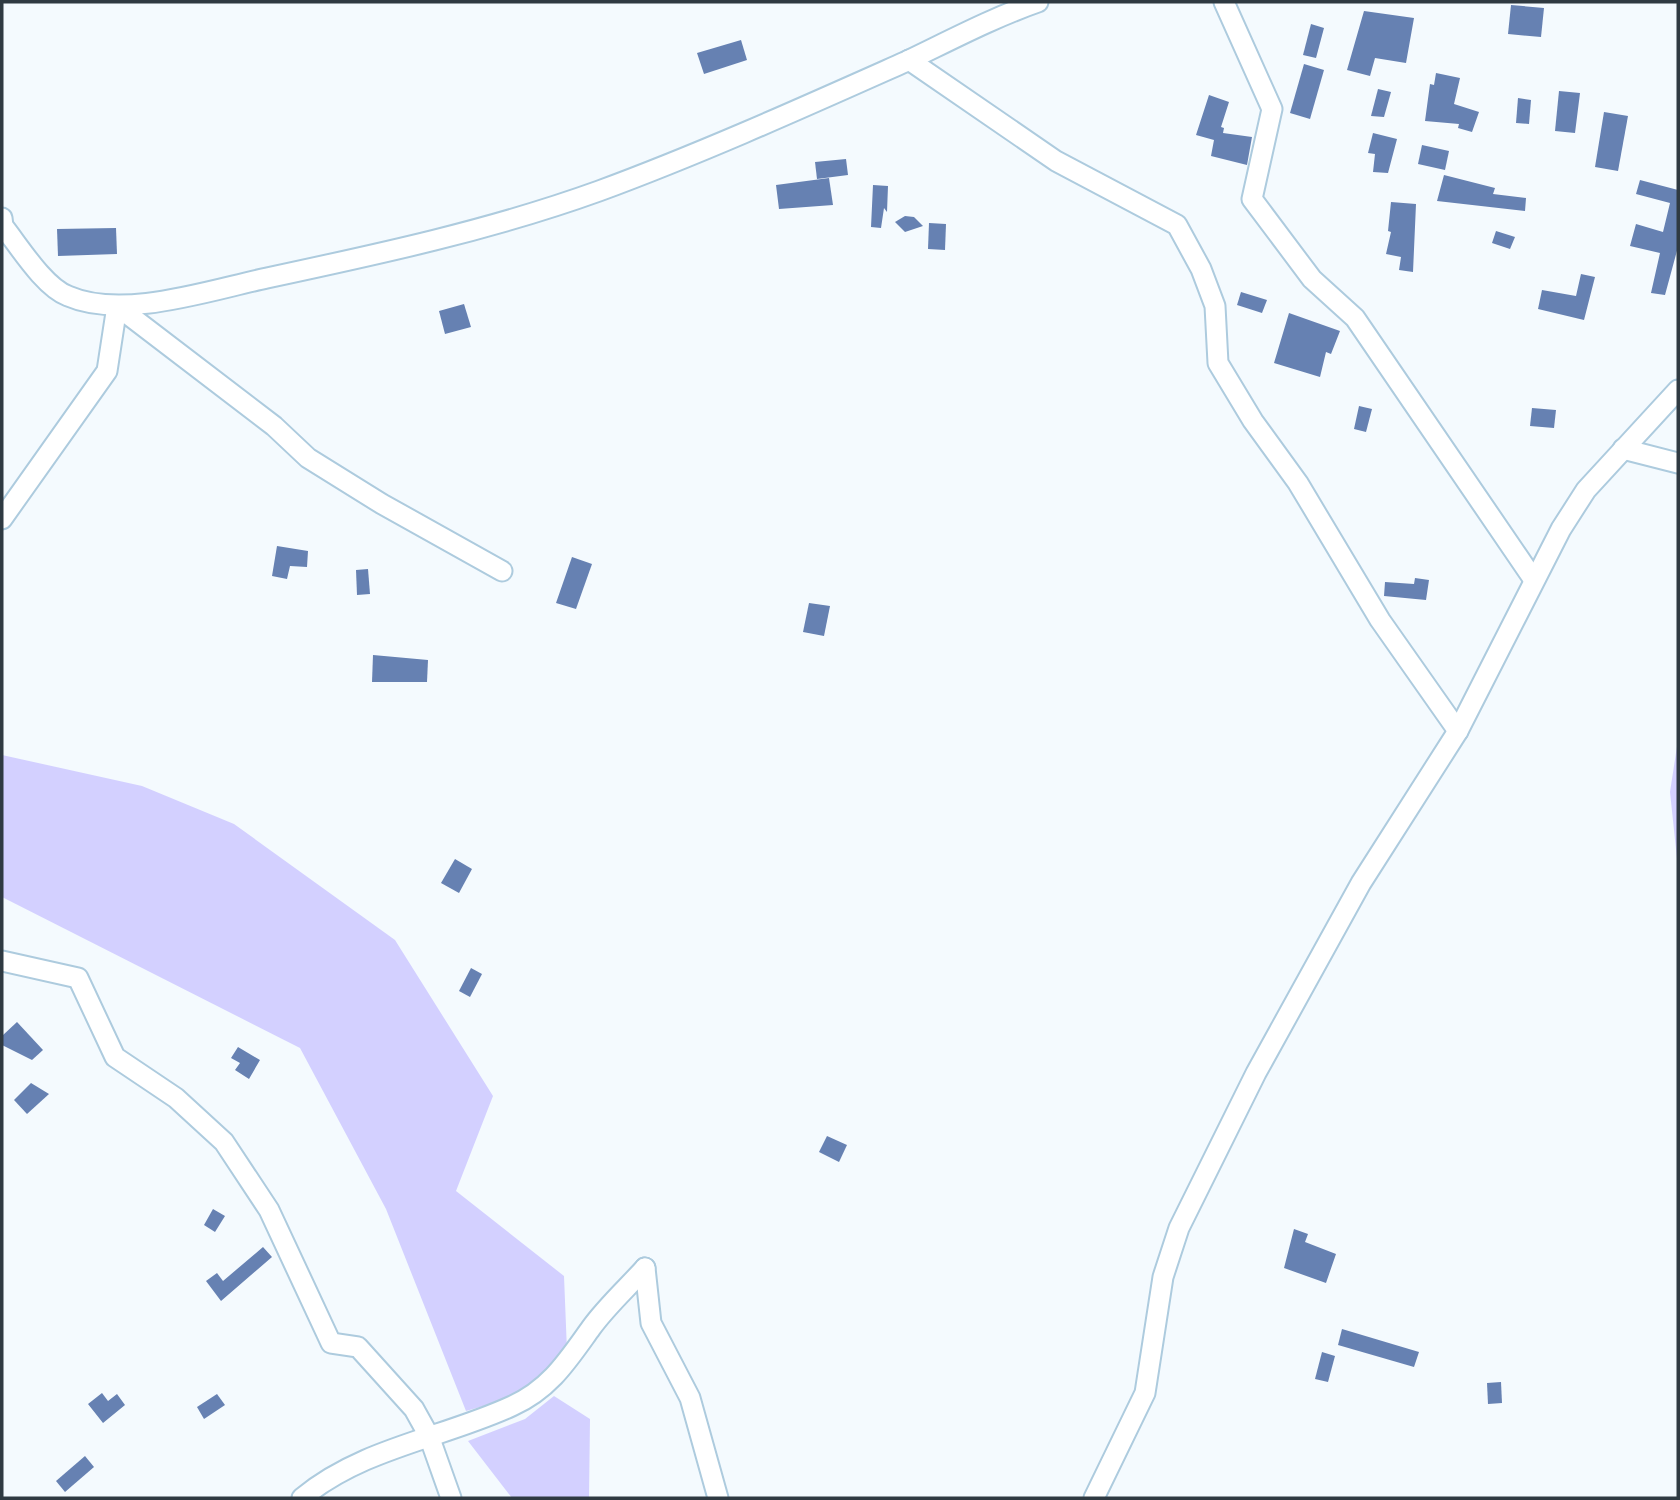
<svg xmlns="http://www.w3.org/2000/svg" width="1680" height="1500" font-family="'Libre Baskerville',serif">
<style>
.green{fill:#d3d0ff}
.building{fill:#6681b2}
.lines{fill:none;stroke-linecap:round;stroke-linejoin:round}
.minor-casing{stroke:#adcbde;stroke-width:23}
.minor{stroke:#fff;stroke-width:19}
</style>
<rect width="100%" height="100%" fill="#f4fafe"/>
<g class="green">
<path d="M1678,740V868L1670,792Z"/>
<path d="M2,755L142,786L234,824L395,940L493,1096L456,1191L564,1276L567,1351L522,1395L466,1411L386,1209L300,1048L2,897Z"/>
<path d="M554,1396L590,1419L589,1498H512L468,1441L525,1419Z"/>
</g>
<g class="building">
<path d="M1511,5L1544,8L1541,37L1508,34Z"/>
<path d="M1364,11L1414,18L1406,63L1375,58L1370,76L1347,70Z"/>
<path d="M1311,24L1324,28L1316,58L1303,55Z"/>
<path d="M741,40L747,60L704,74L697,53Z"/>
<path d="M1304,64L1324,70L1310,119L1290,113Z"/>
<path d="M1436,73L1460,78L1454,104L1479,112L1472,132L1458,128L1459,124L1425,121L1430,84L1434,85Z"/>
<path d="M1378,89L1391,92L1384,117L1371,116Z"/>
<path d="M1559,91L1580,93L1575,133L1555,131Z"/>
<path d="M1209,95L1229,102L1221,127L1224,128L1223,133L1252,137L1247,165L1211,156L1214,140L1196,135Z"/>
<path d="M1518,98L1531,100L1529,124L1516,123Z"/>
<path d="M1604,112L1628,116L1618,171L1595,167Z"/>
<path d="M1373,133L1397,139L1388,173L1373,172L1375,154L1368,153Z"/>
<path d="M1422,145L1449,151L1445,170L1418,164Z"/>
<path d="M846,159L848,175L817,179L815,162Z"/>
<path d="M1444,175L1495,188L1493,194L1526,198L1525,211L1437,201Z"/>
<path d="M829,178L833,205L779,209L776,185Z"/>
<path d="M1640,180L1678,190V247L1665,295L1651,293L1660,253L1630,246L1636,224L1663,232L1670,203L1636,194Z"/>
<path d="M873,185L888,186L887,212L884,208L881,228L871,227Z"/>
<path d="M1391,202L1416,204L1413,272L1399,270L1401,257L1386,254L1391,232L1388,231Z"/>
<path d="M905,216L914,217L923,226L905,232L895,222Z"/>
<path d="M929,223L946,224L945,250L928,249Z"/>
<path d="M116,228L117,254L58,256L57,229Z"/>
<path d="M1496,231L1515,237L1510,249L1492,243Z"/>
<path d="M1581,274L1595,277L1584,320L1538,309L1542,290L1576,296Z"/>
<path d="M1241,292L1267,300L1262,313L1237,305Z"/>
<path d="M464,304L471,327L445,334L439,311Z"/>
<path d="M1289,313L1340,331L1331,354L1326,352L1320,377L1274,363Z"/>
<path d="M1359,406L1372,409L1366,432L1354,429Z"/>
<path d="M1532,408L1556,410L1554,428L1530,426Z"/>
<path d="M277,546L308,551L307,567L290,566L287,579L272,576Z"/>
<path d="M572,557L592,564L576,609L556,603Z"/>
<path d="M368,569L370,594L357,595L356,570Z"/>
<path d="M1415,578L1429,580L1426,600L1384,596L1385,582L1414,584Z"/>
<path d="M809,603L830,606L824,636L803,632Z"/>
<path d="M373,655L428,660L427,682H372Z"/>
<path d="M455,859L472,869L459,893L441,883Z"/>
<path d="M471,968L482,974L470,997L459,991Z"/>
<path d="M17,1022L43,1050L32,1060L2,1045V1036Z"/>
<path d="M238,1047L260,1060L249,1079L235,1070L240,1063L231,1058Z"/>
<path d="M31,1083L49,1094L27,1114L14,1100Z"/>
<path d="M827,1136L847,1145L839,1162L819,1152Z"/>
<path d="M213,1209L225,1216L215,1232L204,1225Z"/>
<path d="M1294,1229L1308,1234L1305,1242L1336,1254L1326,1283L1284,1268Z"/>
<path d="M263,1247L272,1257L221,1301L206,1281L217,1273L223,1281Z"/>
<path d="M1342,1329L1419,1352L1414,1367L1338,1345Z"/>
<path d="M1322,1352L1335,1356L1328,1382L1315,1379Z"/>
<path d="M1501,1382L1502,1403L1488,1404L1487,1383Z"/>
<path d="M102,1393L108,1401L117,1394L125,1405L103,1423L88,1404Z"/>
<path d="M217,1394L225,1405L204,1419L197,1407Z"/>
<path d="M85,1456L94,1467L65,1492L56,1481Z"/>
</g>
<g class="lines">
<g class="minor-casing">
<g id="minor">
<path d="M1224,2L1272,109L1252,199L1312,279L1355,318L1534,580"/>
<path d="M909,60L1056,161L1177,225L1201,269L1215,306L1218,363L1253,421L1298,483L1380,620L1458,731"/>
<path d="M2,218L3,226C19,246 44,287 68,296C123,320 210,290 267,278C379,254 491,230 599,191C702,153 804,107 905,62C949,41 992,18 1038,2"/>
<path d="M1623,449L1678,463"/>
<path d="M2,519L107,371L117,306L274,426L308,458L382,504L502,571"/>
<path d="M2,961L78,978L115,1057L176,1098L224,1142L269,1210L331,1343L358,1347L414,1409L429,1436L451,1498"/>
<path d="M645,1268L651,1323L690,1398L718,1498"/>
<path d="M302,1498C362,1448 443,1438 512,1406C550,1389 568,1360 591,1328C606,1307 627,1288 645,1268"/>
<path d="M1094,1498L1145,1393L1163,1277L1179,1228L1256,1073L1361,883L1458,731L1561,529L1586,490L1678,390"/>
</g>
</g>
<use href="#minor" class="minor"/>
</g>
<rect width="1680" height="1500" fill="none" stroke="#2f3a42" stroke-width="7"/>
</svg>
